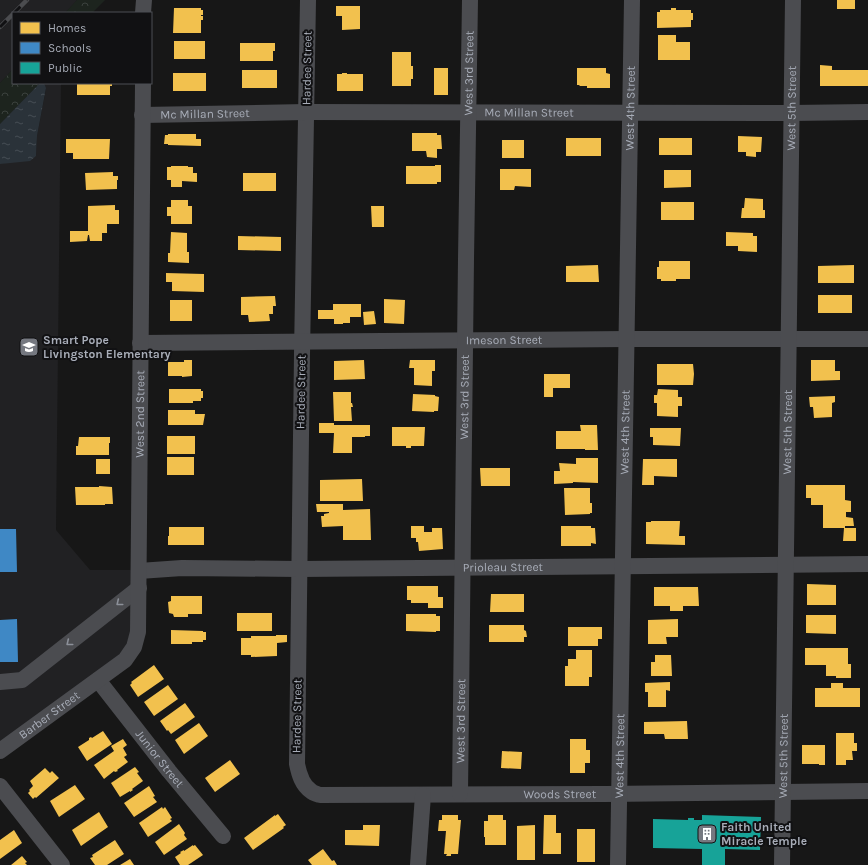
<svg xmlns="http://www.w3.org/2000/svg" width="868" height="865" viewBox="0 0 868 865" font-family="Karla,sans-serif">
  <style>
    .built { fill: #212123 }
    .forest { fill: url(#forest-crowns) }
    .water { fill: url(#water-ripples) }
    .homes { fill: #f2c14e }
    .schools { fill: #3f88c5 }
    .public { fill: #17a398 }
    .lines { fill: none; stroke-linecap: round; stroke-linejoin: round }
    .minor { stroke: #4b4c50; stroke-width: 16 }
    .rail-casing { stroke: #4b4c4f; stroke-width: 4.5 }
    .rail { stroke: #111113; stroke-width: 3; stroke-dasharray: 9; stroke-linecap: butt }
    .oneway { stroke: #8c9099 }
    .labels { text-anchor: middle; stroke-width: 4; stroke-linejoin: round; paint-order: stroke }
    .street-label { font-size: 12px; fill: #a8adb8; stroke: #111113 }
    .poi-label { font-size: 12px; font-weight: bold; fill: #a8adb8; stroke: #111113; text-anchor: start }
  </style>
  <defs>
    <pattern id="forest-crowns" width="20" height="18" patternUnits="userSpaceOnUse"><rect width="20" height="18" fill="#1d241e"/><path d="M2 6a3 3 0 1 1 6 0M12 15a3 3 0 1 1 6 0" fill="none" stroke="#3b413d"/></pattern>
    <pattern id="water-ripples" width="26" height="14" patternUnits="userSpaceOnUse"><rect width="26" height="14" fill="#2a3239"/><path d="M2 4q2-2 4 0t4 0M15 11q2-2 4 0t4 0" fill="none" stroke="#464d54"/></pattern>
  </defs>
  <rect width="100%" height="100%" fill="#171717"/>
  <path class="built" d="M0,0H77L65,13H13V69L0,83Z
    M44,83H61L56,530L90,570H131L130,633L126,646L117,657L0,742V164L36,156L37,136L46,89Z"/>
  <path class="forest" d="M77,0H105L92,13H65Z
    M13,69V83H40L0,124V83Z"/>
  <path class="water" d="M40,83H44L46,88L37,136L36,156L30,161L0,164V124Z"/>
  <path class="homes" d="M837,0H855V9H837Z
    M336,6H360V29L342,30V16H336Z
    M174,8H201V10H203V15H201V16H203V20H201V33H173Z
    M671,8H676V10H691V13H693V20H691V27L657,28V12H660V10H671Z
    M658,35H676V42H690V60H658Z
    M174,41H205V59H174Z
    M240,43H275V51H273V61H240Z
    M392,52H411V66H413V79H411V86H392Z
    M820,65L832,66V70H868V86H820Z
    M434,68H448V95H434Z
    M577,68H606V73L610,74V88H587V86H580L579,85H577Z
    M242,70H277V88H242Z
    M173,73H206V91H173Z
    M342,73H347V74H363V91H337V74H342Z
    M77,83H112V86H110V95H77Z
    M412,133H437V135H441L442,149H437V158L427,157L426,151H412Z
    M168,134H196V139H201V146L168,145V144H164L165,135H168Z
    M738,136L762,137L761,152H756V157L746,156V152H738Z
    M566,138H601V156H566Z
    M659,138H692V155H659Z
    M66,139H110L109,159H73V153H66Z
    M502,140H524V158H502Z
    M435,165H441V182H437V184H406V166H435Z
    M171,166H188V167H193V173H197V182L182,181V187H171V180H167V167H171Z
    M500,169H531V187L515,186L514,190H500Z
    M664,170H691V187L664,188Z
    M113,172V176H118V180H117V189L86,190L85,173Z
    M243,173H276V191H243Z
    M745,198L763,199V210H765V218H741L742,208H744Z
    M171,200H188V206H192V224H171V216H167V207H171Z
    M661,202H694V220H661Z
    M115,205V210H119V224H107V233H102V241H90L89,235H88L87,241L70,242V231H88V206Z
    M371,206H384V227H372Z
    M171,232L187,233V252H189V263L168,262V253H170Z
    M726,232L753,233V236H757V252L738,251V246H726Z
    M238,236L281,237V251L238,250Z
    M659,261H690V279H676V281H661V279H657V267H659Z
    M598,265L599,282H566V266Z
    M854,265V283H818V266Z
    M166,273L204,274V292L172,291V282H166Z
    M818,295H852V313H818Z
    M275,296L276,306H273V314H269L270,321L249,322L248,315H241V297Z
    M384,299L405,300L404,324L384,323Z
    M170,300H192V321H170Z
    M333,304H361V317H350V323H343V324H334V319H318V310H333Z
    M374,311L376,324L364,325L363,312Z
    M184,360H192V376L182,377V376H168V362H184Z
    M364,360L365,379L334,380V361Z
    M410,360H435V371H432V386L414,385V368H409Z
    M811,360H835V371H840V380L811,381Z
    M657,364H693L694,374L693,385H657Z
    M544,374H570V388H553V397H544Z
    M169,389H201V391H203V398H201V401H193V403H169Z
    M658,389L678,390V397H682V406H678V417L657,416V403H654V395H657Z
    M333,392H351V403H352L353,407H351L352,421H334Z
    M413,394L435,395V396L439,397L438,411H434V412L412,411Z
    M835,396V402L832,403V417L814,418L813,407H810L809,397Z
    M168,410H195V414H205L203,425H168Z
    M319,423H334V425H370V436H365V437H352V453H333L334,433H319Z
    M580,425H597L598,450H585V449H556V431H581Z
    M392,427H425L424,446H411V448H406V446H392Z
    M650,428H681L680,446L653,445V437H650Z
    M167,436H195V454H167Z
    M79,437H110V443H109V455H76V446H78Z
    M167,457H194V475H167Z
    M576,458H598V483L573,482V483L554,484V471H560L559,463L576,464Z
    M96,459H110V474H96Z
    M643,459H677V477L654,476V485H642Z
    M480,468H510V486H481Z
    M362,479L363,501H320V480Z
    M806,485H845V500L851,501V512H846V517L853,518L854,526H845V528H856V541H843L844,528H823V505H811V498H806Z
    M99,486L112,487L113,504H105V505H76L75,487H99Z
    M564,488H590V503H592V513H590V514L565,515Z
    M316,504H343V510L370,509L371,540H343V526L322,527L321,516H324V514L329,513V512H317Z
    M651,521H680L679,536H685V545L646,544V522H651Z
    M411,526H424V532H432V528H442L443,549L419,551L418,542H416V538H411Z
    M561,526H591V528H595L596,544L591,543V546H561Z
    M169,527H204V545H168V536H169Z
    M807,584L836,585V605H807Z
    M407,586H438V597H443V608H428V603H411V600H407Z
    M654,587H698L699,606H683V611H670V606H654Z
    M491,594H524V612H490Z
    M171,596H202V614H188V617H174L173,614L169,613L168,602L171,601Z
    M237,613H272V631H237Z
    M406,614H436V616H440V631H436V632L406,631Z
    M806,615H836V634L806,633Z
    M678,619V637H666L667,644H648V620Z
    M489,625H524V630L526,631L527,637H524V642H489Z
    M568,627H602V639H598V646H568Z
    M171,630L203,631V632H206V640H203V642H192V644H171Z
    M276,635H287V642L277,643V656L251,657V655H241V638H251V636H276Z
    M805,648H848V664H851V678H836V676H826V665H805Z
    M576,650H592V677H589V686H565V666H568V659H576Z
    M655,655H671L672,676H651V662H655Z
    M154,665L164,679L138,697L130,685L132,683L131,682Z
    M670,682V691L666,690V707H648V692H645V683Z
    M831,683H843V688H860V707H815V688H831Z
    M168,685L178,699L154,716L144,702Z
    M185,703L195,717L171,734L168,730L167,731L160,721Z
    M687,721L688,739H665L664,734H644V722Z
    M199,723L208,736L184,754L175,740Z
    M103,731L112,744L87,761L78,747L89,740V738L91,737L92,738Z
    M836,733H854V743H857V751H852L853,760H846V765H836Z
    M123,739L127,745L123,748L127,755L124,757L128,762L117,770L118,771L115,772L114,771L104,779L94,765L114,751L111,746Z
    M570,739H586V750H590V763H585V773H570Z
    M802,745H825V765H819V764H802Z
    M502,751L522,752L521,769L501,768Z
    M230,760L240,774L215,792L205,778Z
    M135,767L139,772L137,773L143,781L132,789L133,790L130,792V791L120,797L111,783Z
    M45,768L50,773L52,771L59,778L36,798L35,797L33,799L28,793L30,791L29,790L33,786L30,781Z
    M75,785L85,799L59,817L50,801Z
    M149,786L155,796L153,797L157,802L134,817L124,803Z
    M162,807L163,809L165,807L172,818L170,819L172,821L148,837L139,823Z
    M99,812L108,827L81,846L72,830Z
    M278,814L286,825L283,827L284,828L253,850L244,838L275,815V816Z
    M442,815H458V820H461L458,854H451V856H446L447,854H444L446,831H438L439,820H442Z
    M488,815H503V820H506V845H485V837H484V821H488Z
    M544,815H556V833H561V854H543Z
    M179,824L185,833L184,835L187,839L164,855L155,842Z
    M363,825H380L379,846L345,845V830H363Z
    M535,825V860H517V826Z
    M577,829H595V862H577Z
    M14,830L22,843L0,859V840Z
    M115,840L124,854L107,865H95L90,858L93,857L92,855Z
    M193,845V846L195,845L203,855L188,865H180L175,857L181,853L180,852L184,850V851Z
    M323,849L332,861L334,860L337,865H312L308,860Z
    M22,856L27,862L25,863L27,865H11Z
    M130,859L134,865H120Z"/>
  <path class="schools" d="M0,529H16L17,572H0Z
    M17,619L18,662H0V620Z"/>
  <path class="public" d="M702,815L761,817L760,850L725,849V865H702V849L653,848V819L688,820V818H694V820H702Z"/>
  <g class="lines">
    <g class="minor">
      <path id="s1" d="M308,0L302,354L297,764C299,774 302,785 311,791C313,793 317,794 320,795L606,794L868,791"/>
      <path d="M143,13L144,0"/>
      <path id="s2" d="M142,115L306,112L791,113L868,112"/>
      <path id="s3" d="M140,343L627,339H868"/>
      <path id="s4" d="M139,571L182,568L299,569L868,564"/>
      <path id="s5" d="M98,680L169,771L223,836"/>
      <path d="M0,682L22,680L139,588"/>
      <path id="s6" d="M0,751L125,660L134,647L138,632L143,83"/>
      <path d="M0,786L62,865"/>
      <path id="s7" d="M460,794L466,259L470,0"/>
      <path d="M418,865L423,795"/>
      <path id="s8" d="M618,865L632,0"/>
      <path id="s9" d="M782,865L793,0"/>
    </g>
    <g class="rail-casing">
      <path id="rail" d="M14,13L27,0
        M0,27L13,14"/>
    </g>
    <use href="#rail" class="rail"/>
  </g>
  <defs><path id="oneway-chevron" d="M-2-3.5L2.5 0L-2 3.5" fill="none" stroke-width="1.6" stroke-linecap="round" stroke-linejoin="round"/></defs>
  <g class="oneway">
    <use href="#oneway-chevron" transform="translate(119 603) rotate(141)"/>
    <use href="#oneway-chevron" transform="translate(69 643) rotate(141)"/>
  </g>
  <defs>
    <g id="school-square" transform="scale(1)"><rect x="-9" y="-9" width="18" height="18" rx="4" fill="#757880" stroke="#111113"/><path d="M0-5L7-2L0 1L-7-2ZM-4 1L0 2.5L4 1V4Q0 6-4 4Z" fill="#fff"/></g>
    <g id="building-square" transform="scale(1)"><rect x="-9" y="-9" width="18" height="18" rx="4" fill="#757880" stroke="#111113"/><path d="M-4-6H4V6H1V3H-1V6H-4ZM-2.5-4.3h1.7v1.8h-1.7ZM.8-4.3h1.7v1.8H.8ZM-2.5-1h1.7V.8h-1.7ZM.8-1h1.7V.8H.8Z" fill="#fff"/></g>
  </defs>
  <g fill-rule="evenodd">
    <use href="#school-square" x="29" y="347"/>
    <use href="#building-square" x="707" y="834"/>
  </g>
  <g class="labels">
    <g class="street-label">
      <text transform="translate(307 68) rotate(-89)" y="4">Hardee Street</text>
      <text dy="4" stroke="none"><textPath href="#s7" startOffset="721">West 3rd Street</textPath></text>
      <text dy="4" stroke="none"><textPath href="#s8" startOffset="757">West 4th Street</textPath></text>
      <text dy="4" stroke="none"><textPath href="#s9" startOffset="757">West 5th Street</textPath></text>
      <text dy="4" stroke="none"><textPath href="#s2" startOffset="387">Mc Millan Street</textPath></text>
      <text dy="4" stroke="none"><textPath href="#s2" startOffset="63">Mc Millan Street</textPath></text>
      <text dy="4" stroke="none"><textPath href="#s3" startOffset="364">Imeson Street</textPath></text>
      <text transform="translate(301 392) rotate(-89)" y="4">Hardee Street</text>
      <text dy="4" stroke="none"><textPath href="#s7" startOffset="397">West 3rd Street</textPath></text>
      <text dy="4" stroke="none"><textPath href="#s6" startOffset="404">West 2nd Street</textPath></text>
      <text dy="4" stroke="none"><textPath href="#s9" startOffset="433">West 5th Street</textPath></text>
      <text dy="4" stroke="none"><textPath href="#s8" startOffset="433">West 4th Street</textPath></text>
      <text dy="4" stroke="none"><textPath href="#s4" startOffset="364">Prioleau Street</textPath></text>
      <text dy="4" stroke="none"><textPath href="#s6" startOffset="61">Barber Street</textPath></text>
      <text transform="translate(297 716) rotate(-89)" y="4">Hardee Street</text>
      <text dy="4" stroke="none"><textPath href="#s7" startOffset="73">West 3rd Street</textPath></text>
      <text dy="4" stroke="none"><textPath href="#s8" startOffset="109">West 4th Street</textPath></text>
      <text dy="4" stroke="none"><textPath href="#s9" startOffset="109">West 5th Street</textPath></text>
      <text dy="4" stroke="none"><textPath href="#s5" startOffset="100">Junior Street</textPath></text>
      <text dy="4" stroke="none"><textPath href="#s1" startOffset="1045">Woods Street</textPath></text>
    </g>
    <g class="poi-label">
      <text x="43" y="344">Smart Pope<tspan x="43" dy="14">Livingston Elementary</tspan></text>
      <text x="721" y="831">Faith United<tspan x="721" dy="14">Miracle Temple</tspan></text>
    </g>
  </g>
  <rect x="12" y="12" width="140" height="72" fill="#111113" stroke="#4d4f55"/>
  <rect x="20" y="22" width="20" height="12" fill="#f2c14e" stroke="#4d4f55"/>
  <text x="48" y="32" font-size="12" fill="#a8adb8">Homes</text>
  <rect x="20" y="42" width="20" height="12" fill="#3f88c5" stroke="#4d4f55"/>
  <text x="48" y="52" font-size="12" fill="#a8adb8">Schools</text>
  <rect x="20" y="62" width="20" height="12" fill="#17a398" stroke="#4d4f55"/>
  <text x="48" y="72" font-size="12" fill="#a8adb8">Public</text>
</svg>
